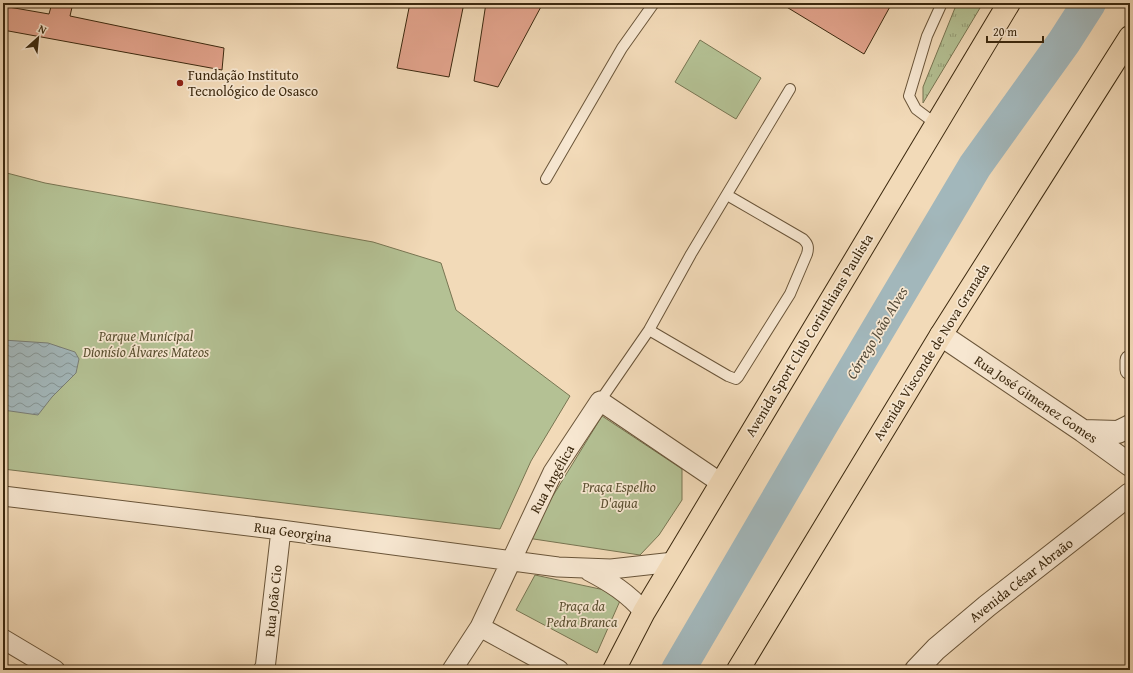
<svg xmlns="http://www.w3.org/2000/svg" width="1133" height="673" viewBox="0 0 1133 673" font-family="'Gentium Book Plus',serif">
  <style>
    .grass { fill: url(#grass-tufts); stroke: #787552 }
    .green { fill: #b4c194; stroke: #787552 }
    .water { fill: url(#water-waves); stroke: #797e76 }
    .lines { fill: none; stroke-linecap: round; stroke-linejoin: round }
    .river { stroke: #a2b7bb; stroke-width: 34 }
    .building { fill: #e2a38c; stroke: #3c290f }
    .service-casing { stroke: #6a5539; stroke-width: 12 }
    .minor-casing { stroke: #6a5539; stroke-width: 21 }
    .tertiary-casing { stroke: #6a5539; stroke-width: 24 }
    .primary-casing { stroke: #3c290f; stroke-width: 24 }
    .service { stroke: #f7e7d1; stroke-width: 10 }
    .minor { stroke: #f7e7d1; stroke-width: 19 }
    .tertiary { stroke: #f7e7d1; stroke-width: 22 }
    .primary { stroke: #f2dab8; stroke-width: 22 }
    .poi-dot { fill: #8f2418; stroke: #f7e7d1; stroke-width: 1.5 }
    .labels { text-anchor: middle; stroke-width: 3.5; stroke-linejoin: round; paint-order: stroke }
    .poi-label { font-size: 14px; fill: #3c290f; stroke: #f7e7d1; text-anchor: start }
    .street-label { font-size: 14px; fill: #3c290f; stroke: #f7e7d1 }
    .park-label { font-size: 14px; font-style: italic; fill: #5a4f30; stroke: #f7e7d1 }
    .water-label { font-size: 15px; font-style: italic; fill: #564c3a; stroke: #f7e7d1 }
  </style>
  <defs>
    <pattern id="grass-tufts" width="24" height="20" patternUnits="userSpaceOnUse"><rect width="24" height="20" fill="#b4c194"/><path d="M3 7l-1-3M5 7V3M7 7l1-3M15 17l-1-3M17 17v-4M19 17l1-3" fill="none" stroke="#949d77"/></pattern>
    <pattern id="water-waves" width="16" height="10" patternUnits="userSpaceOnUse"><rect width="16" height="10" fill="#a2b7bb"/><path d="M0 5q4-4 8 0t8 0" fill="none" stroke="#859596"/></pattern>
  </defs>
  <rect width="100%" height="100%" fill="#f2dab8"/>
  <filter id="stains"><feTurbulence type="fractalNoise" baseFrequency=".005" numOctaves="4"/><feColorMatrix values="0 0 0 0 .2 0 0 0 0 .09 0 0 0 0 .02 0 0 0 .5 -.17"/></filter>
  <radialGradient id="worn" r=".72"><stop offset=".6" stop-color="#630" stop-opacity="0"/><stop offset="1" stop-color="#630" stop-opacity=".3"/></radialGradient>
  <path class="grass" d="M957,3H983L923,103V87Z"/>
  <path class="green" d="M700,40L761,78L736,119L675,82Z
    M3,172L45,183L373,242L441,263L456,310L570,396L531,461L500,529L3,469Z
    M602,416L682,469V500L659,535L640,555L527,538Z
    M535,575L623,594L597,653L516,610Z"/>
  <path class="water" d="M3,340L48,343L75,352L79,359L76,373L52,397L38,415L3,410Z"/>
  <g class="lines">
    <path class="river" d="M678,670L820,427L975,166L1064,42L1089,3"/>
  </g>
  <path class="building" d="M52,3H73L70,16L224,48L222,70L3,30V6L49,14Z
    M410,3H464L449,77L397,68Z
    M486,3H543L498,87L474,81Z
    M780,3H892L864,54Z"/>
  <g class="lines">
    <g class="service-casing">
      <path id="service" d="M936,124L916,109L909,96L927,36L942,3
        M546,179L622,48L654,3
        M649,330L728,376L736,379L738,377L790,294L807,254C809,247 808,244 803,239L727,195
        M600,401L649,330L691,254L790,89"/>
    </g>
    <g class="minor-casing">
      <path id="minor" d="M1130,360V370
        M3,496L281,530L558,567L611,569L674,562
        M589,571C610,582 628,593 644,612
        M480,627L559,670
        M3,639L55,670
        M263,670L265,669L281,530
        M452,670L480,627L553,472L600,401L721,483"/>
    </g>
    <g class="tertiary-casing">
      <path id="tertiary" d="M941,335L1083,431L1130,465
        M1083,431L1118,432L1130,426
        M916,670L936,649L987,606L1130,494"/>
    </g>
    <g class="primary-casing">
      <path id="primary" d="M614,670L644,612L1009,3
        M738,670L941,335L1130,37"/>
    </g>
    <use href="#service" class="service"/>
    <use href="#minor" class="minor"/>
    <use href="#tertiary" class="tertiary"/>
    <use href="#primary" class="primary"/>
  </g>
  <circle class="poi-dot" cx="180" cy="83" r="4"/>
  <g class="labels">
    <g class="poi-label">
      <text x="188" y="80">Fundação Instituto<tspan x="188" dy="16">Tecnológico de Osasco</tspan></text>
    </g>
    <g class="street-label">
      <text transform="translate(809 335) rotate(-59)" y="5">Avenida Sport Club Corinthians Paulista</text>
      <text transform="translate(931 352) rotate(-58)" y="5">Avenida Visconde de Nova Granada</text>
      <text transform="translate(1036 399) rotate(34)" y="5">Rua José Gimenez Gomes</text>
      <text transform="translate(552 479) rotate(-61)" y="5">Rua Angélica</text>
      <text transform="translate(293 532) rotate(8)" y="5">Rua Georgina</text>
      <text transform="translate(1021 580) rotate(-38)" y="5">Avenida César Abraão</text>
      <text transform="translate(273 601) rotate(-84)" y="5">Rua João Cio</text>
    </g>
    <g class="park-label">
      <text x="146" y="341">Parque Municipal<tspan x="146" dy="16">Dionísio Álvares Mateos</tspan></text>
      <text x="619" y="492">Praça Espelho<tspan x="619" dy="16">D'agua</tspan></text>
      <text x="582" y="611">Praça da<tspan x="582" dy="16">Pedra Branca</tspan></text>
    </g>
    <g class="water-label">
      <text transform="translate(877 333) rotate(-59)" y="5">Córrego João Alves</text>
    </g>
  </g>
  <rect width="1133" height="673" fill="none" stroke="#f2dab8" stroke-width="16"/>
  <rect x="4" y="4" width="1125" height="665" fill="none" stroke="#3c290f" stroke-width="2"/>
  <rect x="8" y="8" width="1117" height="657" fill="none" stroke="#3c290f"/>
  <g transform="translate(38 38) rotate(27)" stroke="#f7e7d1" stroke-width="3" paint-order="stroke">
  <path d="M0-3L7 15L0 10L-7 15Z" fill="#3c290f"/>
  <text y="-6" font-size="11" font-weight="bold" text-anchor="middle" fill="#3c290f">N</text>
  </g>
  <path d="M987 36v6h56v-6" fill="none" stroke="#3c290f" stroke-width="2"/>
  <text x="993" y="36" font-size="12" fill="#3c290f" stroke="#f7e7d1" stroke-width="3" paint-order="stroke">20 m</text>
  <rect width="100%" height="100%" filter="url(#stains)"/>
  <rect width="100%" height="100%" fill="url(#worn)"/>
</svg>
